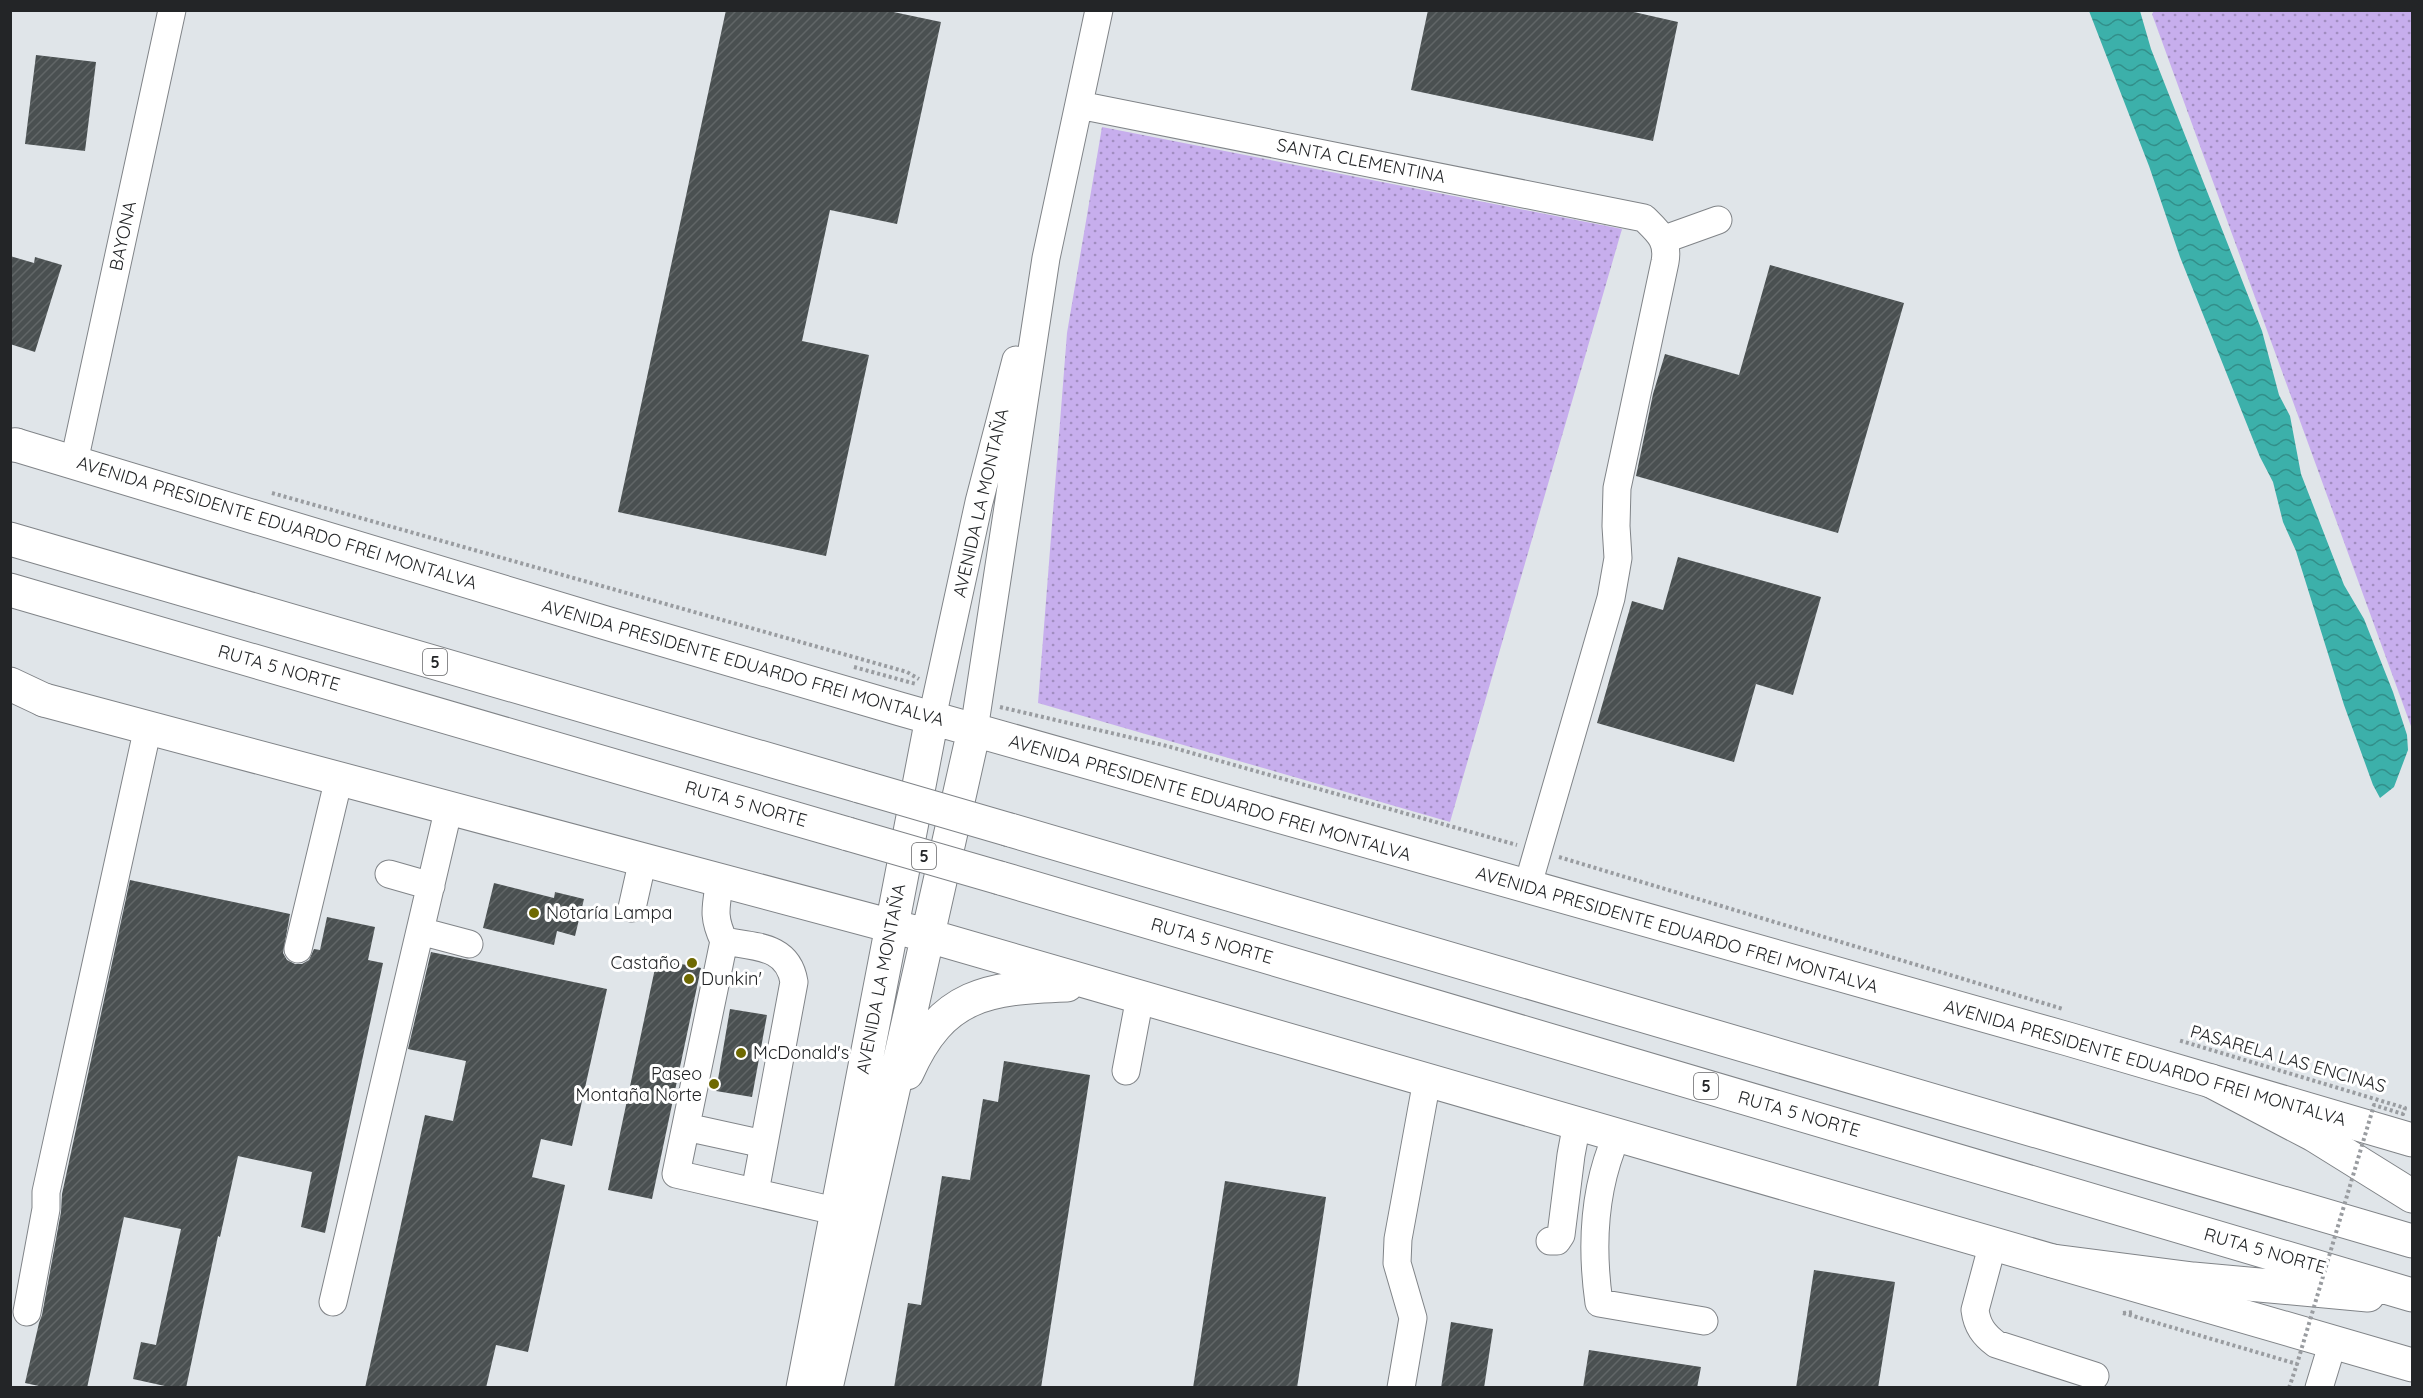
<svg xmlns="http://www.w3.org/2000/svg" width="2423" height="1398" viewBox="0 0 2423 1398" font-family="Quicksand,sans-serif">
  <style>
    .grass { fill: url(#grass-dots) }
    .water { fill: url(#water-waves) }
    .building { fill: url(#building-hatch) }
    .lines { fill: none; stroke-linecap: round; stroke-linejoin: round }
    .minor-casing { stroke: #808488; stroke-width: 29 }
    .major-casing { stroke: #808488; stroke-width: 35 }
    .highway-casing { stroke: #808488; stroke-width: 35 }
    .path { stroke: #999ca0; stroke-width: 4; stroke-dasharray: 3 3; stroke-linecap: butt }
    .minor { stroke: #fff; stroke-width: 27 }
    .major { stroke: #fff; stroke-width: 33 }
    .highway { stroke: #fff; stroke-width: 33 }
    .highway-bridge-casing { stroke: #808488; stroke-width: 35; stroke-linecap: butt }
    .path-bridge { stroke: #999ca0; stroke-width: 4; stroke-dasharray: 3 3; stroke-linecap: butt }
    .highway-bridge { stroke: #fff; stroke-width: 33 }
    .poi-dot { fill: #6e6902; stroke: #fff; stroke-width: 2 }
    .labels { text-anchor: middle; stroke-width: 6; stroke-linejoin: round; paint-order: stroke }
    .shield { fill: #fff; stroke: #656668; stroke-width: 1.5 }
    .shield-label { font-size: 16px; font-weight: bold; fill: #232527 }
    .street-label { font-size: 18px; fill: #232527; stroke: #fff }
    .poi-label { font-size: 18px; fill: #232527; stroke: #fff; text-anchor: start }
  </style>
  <defs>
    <pattern id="grass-dots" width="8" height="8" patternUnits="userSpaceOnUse" patternTransform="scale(1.5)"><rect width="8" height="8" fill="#c7aeed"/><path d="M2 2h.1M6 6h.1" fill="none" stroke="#a18dc0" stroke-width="1.8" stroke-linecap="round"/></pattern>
    <pattern id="water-waves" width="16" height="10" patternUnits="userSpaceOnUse" patternTransform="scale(1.5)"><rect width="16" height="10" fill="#3cb0aa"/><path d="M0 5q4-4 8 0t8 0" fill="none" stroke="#328f8a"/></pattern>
    <pattern id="building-hatch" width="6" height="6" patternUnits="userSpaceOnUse" patternTransform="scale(1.5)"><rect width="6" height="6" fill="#4a5051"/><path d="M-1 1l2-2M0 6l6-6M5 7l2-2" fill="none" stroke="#616667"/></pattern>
  </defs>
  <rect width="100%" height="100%" fill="#e0e5e9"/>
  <path class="grass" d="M2154,11H2412V729L2152,14Z
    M1102,127L1622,229L1450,822L1038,703L1067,333Z"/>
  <path class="water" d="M2089,11H2140L2151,49L2262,331L2279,395L2290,416L2301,474L2344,585L2364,619L2393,692L2407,735L2408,750L2394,787L2380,798L2373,785L2344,705L2296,551L2283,522L2273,482L2260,457L2180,257L2149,166Z"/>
  <path class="building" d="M726,10H884L941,22L897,224L830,210L802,341L869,355L826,556L618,512Z
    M1428,10H1625L1678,22L1653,141L1411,90Z
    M36,55L96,62L85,151L25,144Z
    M10,256L34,263L35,257L62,265L35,352L10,344Z
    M1770,265L1904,303L1838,533L1636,476L1653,394L1665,354L1739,375Z
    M1678,557L1821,597L1793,695L1756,684L1734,762L1597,723L1632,601L1663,610Z
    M130,880L290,914L283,953L287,960L295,964H302L309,960L314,949L320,950L327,917L375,927L368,960L383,963L325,1233L301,1227L312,1172L238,1156L220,1237L218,1236L186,1388H174L133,1379L141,1342L156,1345L181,1229L124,1217L87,1388H48L25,1383L39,1323L42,1315L61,1212L62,1194Z
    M494,883L554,898L555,892L584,899L575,936L557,931L554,945L483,928Z
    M431,952L607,989L572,1146L541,1139L532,1177L565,1185L528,1352L496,1345L486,1388H365L425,1115L453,1121L466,1061L408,1049Z
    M657,959L701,968L652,1199L608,1190Z
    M730,1009L767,1015L752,1097L716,1091Z
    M1004,1061L1090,1075L1041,1388H894L908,1303L921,1305L942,1176L970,1180L983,1099L998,1102Z
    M1225,1181L1326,1197L1297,1388H1193Z
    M1814,1270L1895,1282L1878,1388H1796Z
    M1451,1322L1493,1329L1484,1388H1441Z
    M1589,1350L1701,1367L1697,1388H1583Z"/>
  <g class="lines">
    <g class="minor-casing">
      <path id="minor" d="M1079,105L1644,218C1658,232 1669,240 1665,262L1617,488L1616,526L1618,558L1611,598L1527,888
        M1665,239L1718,220
        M74,462L172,10
        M932,718L979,502L1016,360
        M974,730L1046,258L1099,10
        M389,874L431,886
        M720,880C716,907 712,916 724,941L676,1174L835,1211
        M632,908L643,859
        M420,931L469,944
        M724,941C755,947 788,945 794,982L755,1192
        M298,949L339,778
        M1126,1071L1140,997
        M686,1127L764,1144
        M1617,1135C1594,1187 1591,1247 1599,1303L1704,1321
        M1550,1241H1557L1561,1235L1571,1155L1577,1123
        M1993,1243L1975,1310C1977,1326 1984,1335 1996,1344L2095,1376
        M333,1302L449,807
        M27,1312L46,1209V1192L148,727
        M1401,1388L1413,1318L1397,1263L1398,1239L1427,1080
        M2319,1388L2333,1342"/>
    </g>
    <g class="major-casing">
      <path id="major" d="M16,445L606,623L900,709L2068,1039L2412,1140
        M44,700L929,936L2412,1365
        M907,1073C942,993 988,988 1067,985
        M803,1388L932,718
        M826,1388L974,730"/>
    </g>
    <g class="highway-casing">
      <path id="highway" d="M10,445H16
        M10,539L859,786
        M10,590L848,834
        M10,684L44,700
        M1010,830L2412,1241
        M1000,878L2412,1295
        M2211,1081L2314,1135L2412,1196
        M2053,1261L2193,1279L2368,1295"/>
    </g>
    <path class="path" d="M272,493L907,672L919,679
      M854,667L916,684
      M1000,707L1167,746L1517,845
      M1559,857L2063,1009
      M2123,1313L2134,1312
      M2289,1388L2297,1364"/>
    <use href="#minor" class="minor"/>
    <use href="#major" class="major"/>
    <use href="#highway" class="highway"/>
    <g class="highway-bridge-casing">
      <path id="highway-bridge" d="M859,786L1010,830
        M848,834L1000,878"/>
    </g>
    <path class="path-bridge" d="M2123,1313L2297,1364L2374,1105L2403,1114L2405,1108L2178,1040"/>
    <use href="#highway-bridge" class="highway-bridge"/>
  </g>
  <g class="poi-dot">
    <circle cx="534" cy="913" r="6"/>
    <circle cx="692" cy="963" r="6"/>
    <circle cx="689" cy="979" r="6"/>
    <circle cx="741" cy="1053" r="6"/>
    <circle cx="714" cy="1084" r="6"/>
  </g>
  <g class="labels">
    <g class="shield">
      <rect x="423" y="649" width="24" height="26" rx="4.5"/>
      <rect x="912" y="843" width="24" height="26" rx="4.5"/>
      <rect x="1694" y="1073" width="24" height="26" rx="4.5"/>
    </g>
    <g class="shield-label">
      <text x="435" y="668">5</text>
      <text x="924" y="862">5</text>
      <text x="1706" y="1092">5</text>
    </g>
    <g class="street-label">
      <text transform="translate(1361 161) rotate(11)" y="6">SANTA CLEMENTINA</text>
      <text transform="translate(123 236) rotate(-78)" y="6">BAYONA</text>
      <text transform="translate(981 503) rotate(-77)" y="6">AVENIDA LA MONTAÑA</text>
      <text transform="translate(277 523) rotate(17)" y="6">AVENIDA PRESIDENTE EDUARDO FREI MONTALVA</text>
      <text transform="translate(743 663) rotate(16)" y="6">AVENIDA PRESIDENTE EDUARDO FREI MONTALVA</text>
      <text transform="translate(279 668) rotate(16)" y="6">RUTA 5 NORTE</text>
      <text transform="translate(1210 798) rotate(16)" y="6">AVENIDA PRESIDENTE EDUARDO FREI MONTALVA</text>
      <text transform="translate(746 804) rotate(16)" y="6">RUTA 5 NORTE</text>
      <text transform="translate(1677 930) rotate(16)" y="6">AVENIDA PRESIDENTE EDUARDO FREI MONTALVA</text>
      <text transform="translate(1212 941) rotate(16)" y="6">RUTA 5 NORTE</text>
      <text transform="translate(881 979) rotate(-79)" y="6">AVENIDA LA MONTAÑA</text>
      <text transform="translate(2288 1059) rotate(16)" y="6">PASARELA LAS ENCINAS</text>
      <text transform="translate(2145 1063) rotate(16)" y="6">AVENIDA PRESIDENTE EDUARDO FREI MONTALVA</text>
      <text transform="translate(1799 1114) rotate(16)" y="6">RUTA 5 NORTE</text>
      <text transform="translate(2265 1251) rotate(16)" y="6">RUTA 5 NORTE</text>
    </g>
    <g class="poi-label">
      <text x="546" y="919">Notaría Lampa</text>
      <text x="680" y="969" text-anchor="end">Castaño</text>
      <text x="701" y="985">Dunkin'</text>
      <text x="753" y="1059">McDonald's</text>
      <text x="702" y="1080" text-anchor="end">Paseo<tspan x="702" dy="21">Montaña Norte</tspan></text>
    </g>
  </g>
  <rect width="2423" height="1398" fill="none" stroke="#232527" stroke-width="24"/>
</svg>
